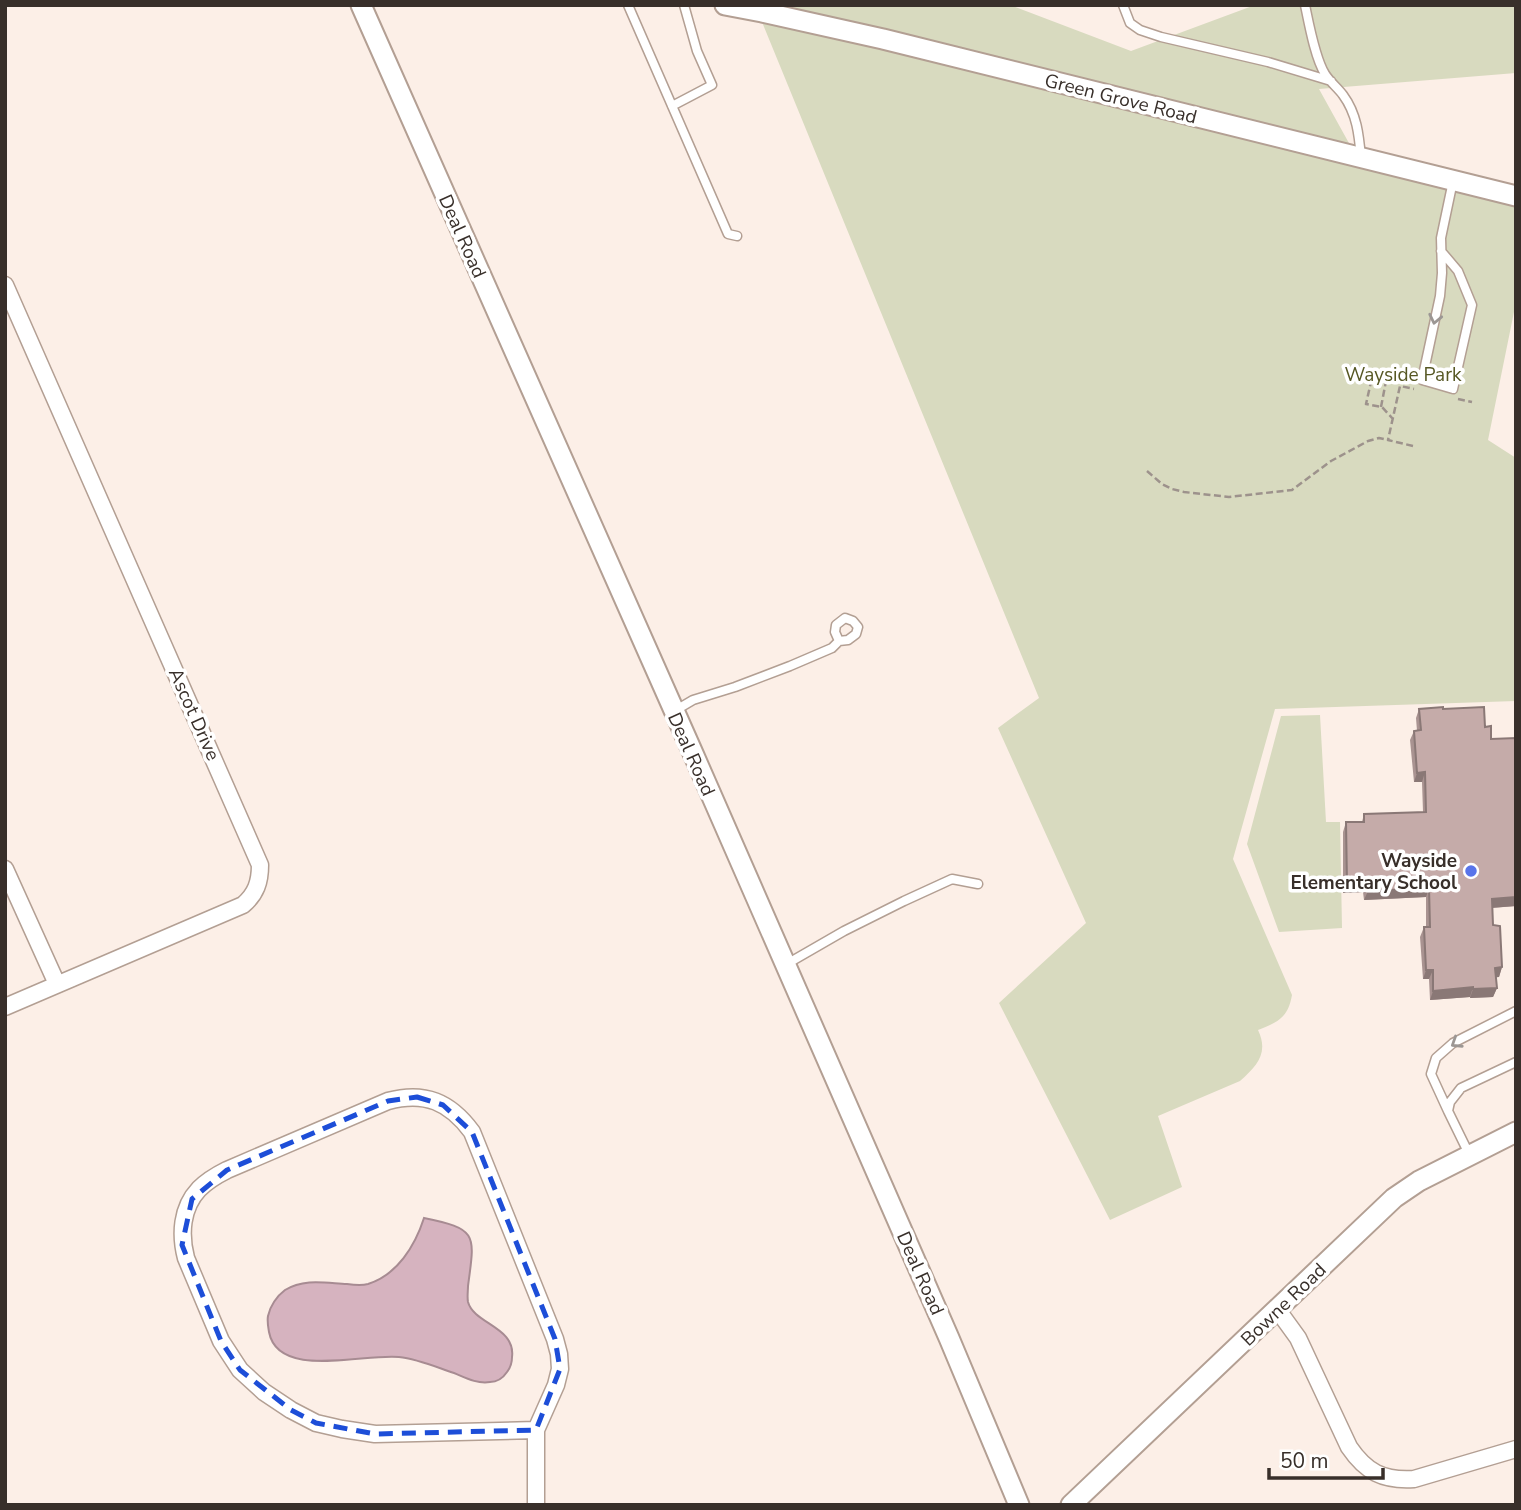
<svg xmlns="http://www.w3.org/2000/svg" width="1521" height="1510" viewBox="0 0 1521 1510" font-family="'Nunito Sans',sans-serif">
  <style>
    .green { fill: #d8dabf }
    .water { fill: #d6b3bf; stroke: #a78b92; stroke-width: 2 }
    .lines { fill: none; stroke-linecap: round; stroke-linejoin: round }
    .service-casing { stroke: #b39f93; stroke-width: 11 }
    .minor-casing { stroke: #b39f93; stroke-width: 19 }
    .tertiary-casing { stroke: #b39f93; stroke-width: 23 }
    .path { stroke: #9d928c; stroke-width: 2.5; stroke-dasharray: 7 3.5; stroke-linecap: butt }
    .service { stroke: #fff; stroke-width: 8 }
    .minor { stroke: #fff; stroke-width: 16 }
    .tertiary { stroke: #fff; stroke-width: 19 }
    .wall { fill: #a99391 }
    .shaded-wall { fill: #8a7876 }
    .building { fill: #c5aba9; stroke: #8a7876; stroke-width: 2 }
    .oneway { stroke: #9c9794 }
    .marked { fill: none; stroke: #1d4ed8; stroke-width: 5; stroke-dasharray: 14 9; stroke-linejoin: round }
    .poi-dot { fill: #5874ea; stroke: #fff; stroke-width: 2.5 }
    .labels { text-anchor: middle; stroke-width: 7; stroke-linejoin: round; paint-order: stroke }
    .street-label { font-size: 19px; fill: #382f2a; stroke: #fff }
    .park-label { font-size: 19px; fill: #565723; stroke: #fff }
    .poi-label { font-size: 19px; font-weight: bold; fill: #382f2a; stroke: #fff; text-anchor: end }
  </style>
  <rect width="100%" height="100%" fill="#fcefe7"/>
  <path class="green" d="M755,5H1010L1131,51L1255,5H1516V73L1319,89L1355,154L1400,177L1516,206V302L1488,440L1516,458V701L1275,709L1233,859L1292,995C1288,1018 1278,1022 1258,1030C1269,1053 1257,1066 1240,1081L1158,1116L1182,1187L1110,1220L999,1003L1086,923L998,728L1039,698Z
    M1320,715L1326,822H1340L1342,928L1279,932L1247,844L1281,716Z"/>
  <path class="water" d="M424,1218C478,1229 475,1234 468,1286C468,1291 467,1297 468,1302C474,1324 516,1327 512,1357C512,1363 511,1367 507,1372C503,1378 498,1382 490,1382C477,1384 466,1378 454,1373C436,1367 418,1359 399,1357C365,1353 278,1380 269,1332C268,1326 267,1321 268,1316C270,1306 277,1296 285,1290C304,1278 326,1283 347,1284C354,1285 361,1286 368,1284C397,1275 415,1246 424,1218Z"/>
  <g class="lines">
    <g class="service-casing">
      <path id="service" d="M628,5L728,234L737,236
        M1123,5L1130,23L1140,30L1161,37L1268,62L1331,81
        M1305,5C1309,24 1315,58 1325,74C1330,82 1338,88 1343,95C1357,114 1359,135 1361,158
        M672,106L712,85L697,51L684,5
        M1441,251L1458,271L1472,305L1453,389L1422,380L1440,296L1442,273L1441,238L1453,181
        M676,710L693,700L735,687L790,666L832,648L839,641L848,640L856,634L858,627L853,621L845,618L836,625L835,632L839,641
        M785,965L844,931L904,901L952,879L978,884
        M1448,1111L1431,1074L1436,1058L1453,1043L1516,1011
        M1470,1156L1448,1111L1450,1102L1461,1088L1516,1062"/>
    </g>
    <g class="minor-casing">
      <path id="minor" d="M5,285L260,865C260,882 256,894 243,905L5,1007
        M5,869L57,984
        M1277,1309L1298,1338L1349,1447C1366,1472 1383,1481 1414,1479L1516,1449
        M536,1505V1430L556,1385L560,1369L559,1354L555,1339L472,1132C450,1102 425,1091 388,1101L227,1170C217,1175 207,1181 199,1189C181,1208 180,1235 186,1258L221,1341L240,1370L264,1392L291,1410L316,1423L342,1429L375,1434L536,1430"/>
    </g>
    <g class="tertiary-casing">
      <path id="tertiary" d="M361,5L692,751L949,1338L1019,1505
        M725,5L762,12L883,39L1516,196
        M1071,1505L1394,1198L1419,1181L1516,1132"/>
    </g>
    <path class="path" d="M1387,376H1400L1412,379
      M1458,399L1472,402
      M1381,407L1387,376L1373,373L1366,404L1382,407L1393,419
      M1413,446L1388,440L1400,386L1414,389
      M1147,471L1162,484L1172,489L1184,492L1229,497L1292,490L1331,461L1368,441L1379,438L1388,440"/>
    <use href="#service" class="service"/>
    <use href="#minor" class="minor"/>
    <use href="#tertiary" class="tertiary"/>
  </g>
  <path class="wall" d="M1419,709H1443L1485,727L1491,739L1516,738V906L1492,908L1493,925L1502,967L1499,977H1496L1497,988L1493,997L1470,998V997L1430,1000L1429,979H1423L1420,937L1424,927H1426V897L1364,900L1363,892L1343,893V832L1346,822H1362L1364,814L1423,812L1422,782H1414L1410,740L1414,731H1417L1416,718Z"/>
  <path class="shaded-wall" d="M1425,772L1422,782H1414L1417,773Z
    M1367,882L1363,892L1343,893L1347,884Z
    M1429,888L1426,897L1364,900L1368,891Z
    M1516,897V906L1489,908L1492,899Z
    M1502,967L1499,977L1491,978L1495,968Z
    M1426,970H1433L1429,979H1423Z
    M1473,987L1470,997L1430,1000L1433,991Z
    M1497,988L1493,997L1470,998L1473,989Z"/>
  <path class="building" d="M1443,707V709L1484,707L1485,727L1491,726V739L1516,738V897L1492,899L1493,925L1500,926L1502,967L1495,968L1497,988L1473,989V987L1433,991V970H1426L1424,927H1430L1429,888L1368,891L1367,882L1347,884L1346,822H1364V814L1426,812L1425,772L1417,773L1414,731L1421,730L1419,709Z"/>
  <defs><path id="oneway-chevron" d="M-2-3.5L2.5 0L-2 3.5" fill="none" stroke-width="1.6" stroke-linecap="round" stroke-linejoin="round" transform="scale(1.75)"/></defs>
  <g class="oneway">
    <use href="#oneway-chevron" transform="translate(1435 319) rotate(102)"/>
    <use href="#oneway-chevron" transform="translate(1456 1043) rotate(147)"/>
  </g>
  <path class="marked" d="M417,1097L443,1105L472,1132L555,1339L560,1369L536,1430L375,1434L316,1423L291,1410L240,1370L221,1341L182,1245L192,1199L227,1170L388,1101Z"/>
  <circle class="poi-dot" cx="1471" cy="871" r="7"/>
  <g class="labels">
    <g class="street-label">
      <text transform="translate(1121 98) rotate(14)" y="7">Green Grove Road</text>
      <text transform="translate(463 236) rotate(66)" y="7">Deal Road</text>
      <text transform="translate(195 714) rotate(66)" y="7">Ascot Drive</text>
      <text transform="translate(692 754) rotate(66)" y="7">Deal Road</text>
      <text transform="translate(921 1273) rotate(66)" y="7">Deal Road</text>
      <text transform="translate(1283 1304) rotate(-44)" y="7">Bowne Road</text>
    </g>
    <g class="park-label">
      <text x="1403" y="381">Wayside Park</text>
    </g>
    <g class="poi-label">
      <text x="1457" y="867">Wayside<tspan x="1457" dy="22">Elementary School</tspan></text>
    </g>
  </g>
  <rect width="1521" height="1510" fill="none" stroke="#382f2a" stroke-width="14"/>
  <path d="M1269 1468v10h114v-10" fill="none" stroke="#382f2a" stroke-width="3.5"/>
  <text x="1280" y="1468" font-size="21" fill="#382f2a" stroke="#ffffff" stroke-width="5" paint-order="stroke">50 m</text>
</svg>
